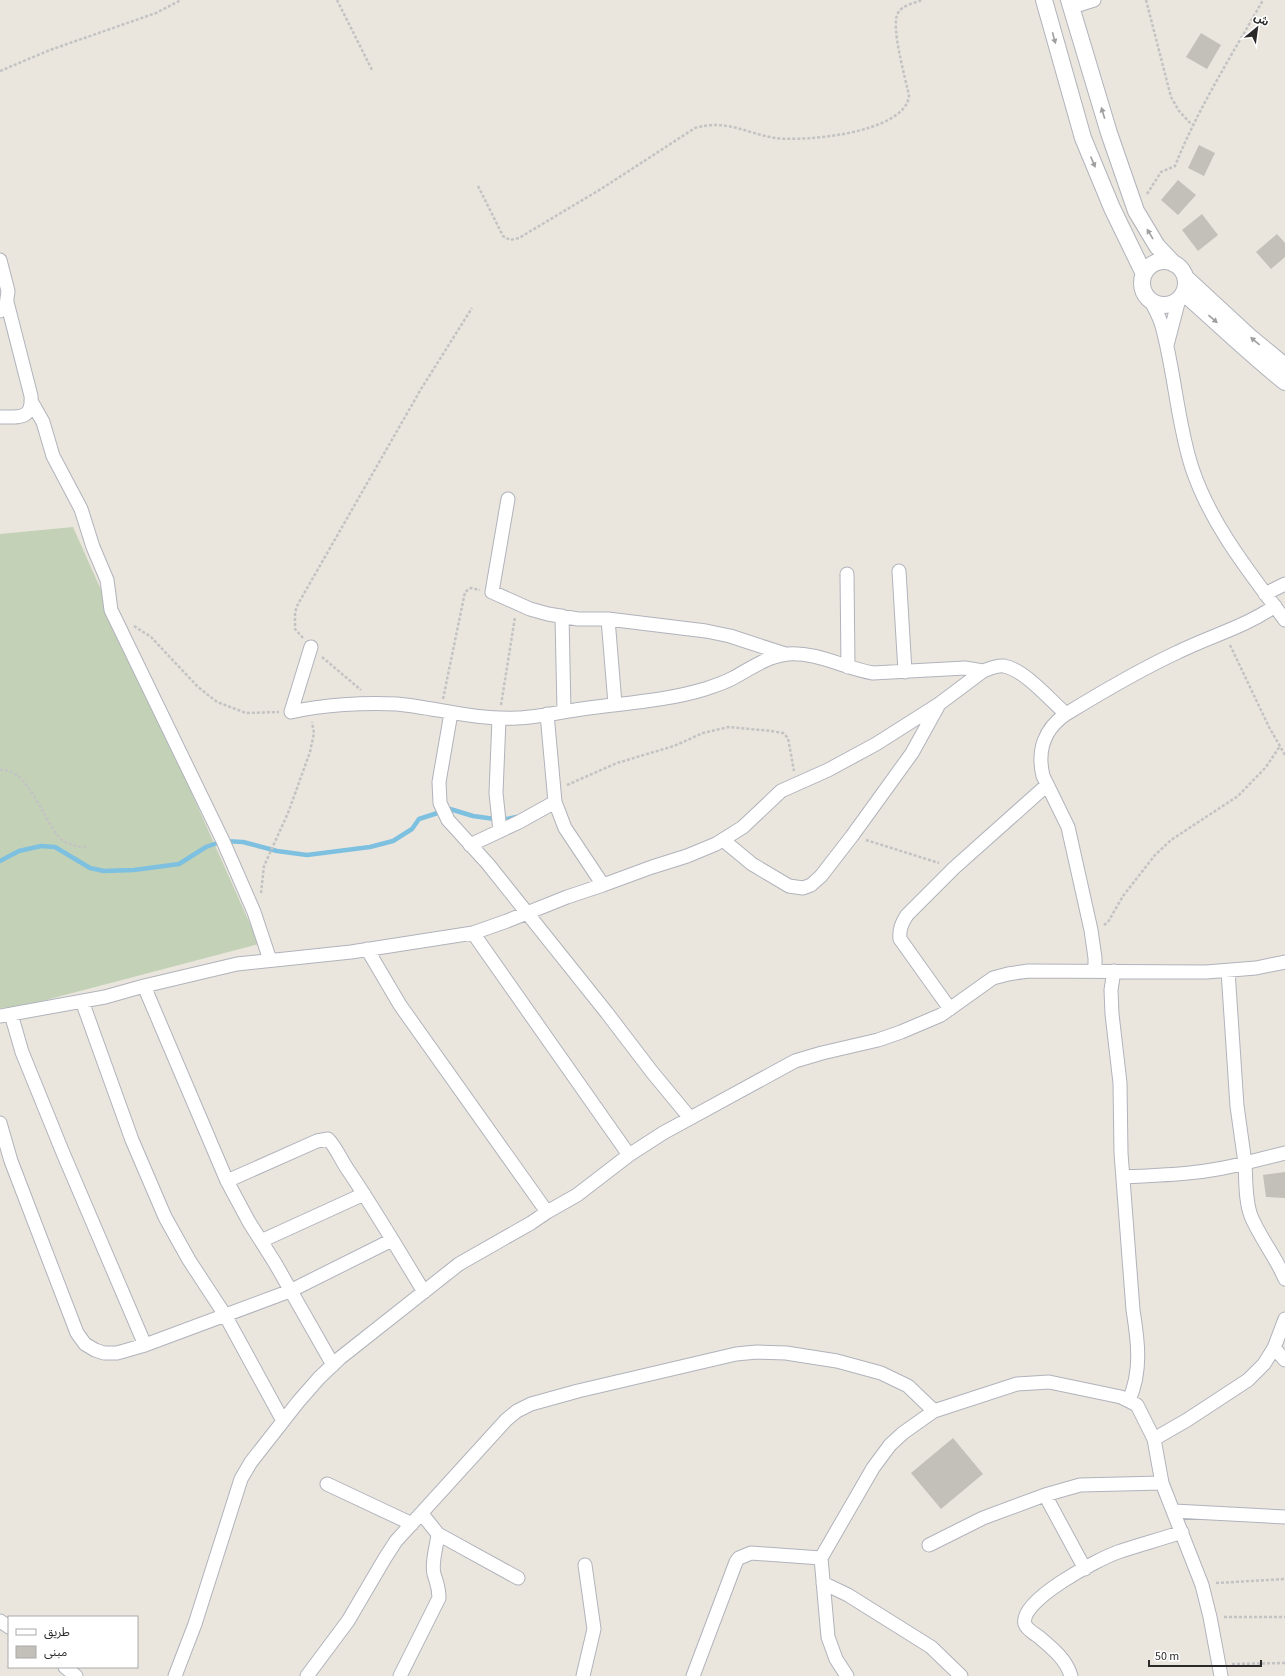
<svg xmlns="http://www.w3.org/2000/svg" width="1285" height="1676" viewBox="0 0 1285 1676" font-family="'Source Sans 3','Noto Sans Arabic',sans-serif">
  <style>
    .cemetery { fill: #c3d2b7 }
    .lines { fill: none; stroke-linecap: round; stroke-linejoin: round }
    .stream { stroke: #7dc0e0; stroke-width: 4.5 }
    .building { fill: #c3c0b9 }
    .minor-casing { stroke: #b1b3bc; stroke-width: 15 }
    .tertiary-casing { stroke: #b1b3bc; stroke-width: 18 }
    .path { stroke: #c3c3c3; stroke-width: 2.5; stroke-dasharray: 3 2; stroke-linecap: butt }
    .minor { stroke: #fff; stroke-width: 13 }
    .tertiary { stroke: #fff; stroke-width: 16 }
    .oneway { fill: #9f9f9f }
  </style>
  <rect width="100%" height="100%" fill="#eae6de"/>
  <path class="cemetery" d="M73,527L259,944L23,1006L0,1008V534Z"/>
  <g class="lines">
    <path class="stream" d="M0,861L19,851L41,846L55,847L90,868L104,871L134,870L179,864L206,847L223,841L243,842L277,851L307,855L370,847L393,841L412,829L419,819L450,809L473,816L502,820L516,817"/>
  </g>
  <path class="building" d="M1201,33L1221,45L1207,69L1186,57Z
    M1199,145L1215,153L1204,176L1188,168Z
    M1178,180L1196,195L1178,215L1161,200Z
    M1202,214L1218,235L1198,251L1182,230Z
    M1277,234L1285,243V257L1271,269L1256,252Z
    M1285,1172V1198L1266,1197L1263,1175Z
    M953,1438L983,1474L941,1509L911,1473Z"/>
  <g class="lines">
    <g class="minor-casing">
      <path id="minor" d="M1072,7L1094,0
        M0,260L8,291L6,306L0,311
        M1151,301C1155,309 1160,318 1162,326C1175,373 1177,422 1192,468C1211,525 1250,573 1285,620
        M1167,345L1179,299
        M31,401L43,422L53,456L81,509L93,547L107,580L111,610L223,841L254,912L270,960
        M0,417C18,417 33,420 31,396L7,302
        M508,499L492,592L530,609L548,614L578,619H608L706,631L730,636L785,654
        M899,571L905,672
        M847,574L848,667
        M1265,594L1285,584
        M562,616L564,711
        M608,619L615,704
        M311,647L291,712C323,705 364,702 397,704C437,708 475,720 517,718C539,717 560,712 582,709C623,703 666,701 705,689C714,686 724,683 733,678C750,669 767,656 788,654C818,652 844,668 873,673L965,668L983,671
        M451,713L439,782L440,803L448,820L488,864L607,1013L652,1072L690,1118
        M547,714L555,802L565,828L603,885
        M499,719L496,793L500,831
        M723,840L752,864L789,886L803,888L811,885L821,876L852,836L912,753L938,706
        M470,845L519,822L555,802
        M473,933L629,1155
        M367,949L400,1005L547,1212
        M1095,971V958L1091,930L1068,827L1043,776C1037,751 1044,729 1066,714C1102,692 1139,670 1178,652C1210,636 1245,627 1275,606
        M1114,971L1111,990L1112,1014L1120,1083L1121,1153L1133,1310C1138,1341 1142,1371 1129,1400
        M144,986L227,1181L249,1222L275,1263L333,1365
        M82,1001L132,1140L165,1217L189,1260L225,1315L283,1421
        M950,1009L900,939C899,929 902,923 907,915L954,868L1047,785
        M11,1014L22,1052L63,1153L145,1345
        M0,1016L105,997L144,986L237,964L351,952L473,933L507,921L567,897L603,885L652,867L687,856L716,844L743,827L781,791L828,770L876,744L939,704L983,671C989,669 997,665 1004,666C1025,670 1050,700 1066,714
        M0,1123L11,1161L77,1333L85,1344L95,1350L104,1353H117L145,1345L290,1291L392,1240
        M1285,1153L1245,1163C1246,1180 1245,1200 1251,1216C1260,1238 1276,1257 1285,1279
        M1123,1177C1165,1175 1205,1174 1245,1163L1237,1106L1228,971
        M227,1181L317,1141L328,1139C336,1147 341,1160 348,1170C375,1210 399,1251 424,1292
        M261,1241L364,1194
        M1274,1348L1285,1360
        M1154,1439L1187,1420L1248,1380L1264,1364L1274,1348L1285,1319
        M327,1484L412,1524
        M1045,1495L1085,1569
        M1174,1511L1285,1517
        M422,1514L438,1534L518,1578
        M929,1545L983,1518L1045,1495L1080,1485L1162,1483
        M821,1558L828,1637L836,1659L847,1676
        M823,1583L848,1595L931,1647L961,1676
        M0,1621L9,1627
        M65,1667L76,1676
        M175,1676L195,1624L241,1479L251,1462L298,1402L319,1378L340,1358L459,1264L531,1223L547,1212L577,1195L629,1155L663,1133L795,1061L822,1053L878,1040L901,1032L941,1015L993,978L1008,974L1028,971L1206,972L1256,968L1285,962
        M307,1676L348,1621L385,1558L396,1541L506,1420L517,1411L531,1404L578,1391L736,1354L757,1352L786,1353L837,1361L881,1373L908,1386L934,1411
        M400,1676L439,1598C439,1587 437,1584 434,1574C431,1562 437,1546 438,1534
        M583,1676L594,1629L585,1565
        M693,1676L736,1562L739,1558L751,1553L821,1558L873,1468L890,1445L903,1433L934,1411L1017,1384L1049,1382L1121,1397L1137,1405L1154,1439L1162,1483L1202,1585L1210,1617L1221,1676
        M1071,1676C1066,1659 1052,1648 1039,1637C1034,1633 1027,1630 1025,1624C1018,1601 1098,1559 1118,1552C1139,1545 1161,1539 1182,1532"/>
    </g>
    <g class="tertiary-casing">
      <path id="tertiary" d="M1044,0L1083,138L1112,208L1144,274
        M1069,0L1109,133L1136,211L1157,246L1174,264
        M1142 283a22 22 0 1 1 44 0a22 22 0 1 1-44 0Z
        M1185,277L1251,338L1285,366
        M1184,293C1218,323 1250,354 1285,382"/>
    </g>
    <path class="path" d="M337,0L372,70
      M1146,0L1171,97L1179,111L1192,125
      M0,71L50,50L156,13L181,0
      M478,186L503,236L510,240L519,238L601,189L695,128C727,119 745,133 775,138C804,142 905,133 909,96C906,80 890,25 898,13C902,5 915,3 922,0
      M1147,194L1161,172L1175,166C1198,108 1232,55 1263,0
      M134,626L151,637L198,687L217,702L246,713L279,712
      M303,638L295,629V612L298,604L421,389L472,308
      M1230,645L1269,727L1285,755
      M322,657L361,690
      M443,699L465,592L471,588L480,590
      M501,705L515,617
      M0,770C27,767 43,818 58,836C65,844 76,847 86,847
      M567,785L617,763L674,746L703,733L729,727L771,731L783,733L788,738L794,771
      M866,840L939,863
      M261,893L264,866L288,813L310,752L314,733L312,722
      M1104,925L1108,922L1123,896L1155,855L1171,840L1238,796L1266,767L1280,746
      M1216,1583L1285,1579
      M1224,1617H1285
      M1232,1664L1285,1663"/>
    <use href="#minor" class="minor"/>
    <use href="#tertiary" class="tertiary"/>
  </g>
  <defs><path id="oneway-solid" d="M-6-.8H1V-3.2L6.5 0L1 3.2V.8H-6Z"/></defs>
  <g class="oneway">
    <use href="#oneway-solid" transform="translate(1054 38) rotate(75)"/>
    <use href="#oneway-solid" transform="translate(1103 113) rotate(-107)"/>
    <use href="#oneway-solid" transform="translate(1093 162) rotate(67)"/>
    <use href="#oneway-solid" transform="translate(1150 234) rotate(-121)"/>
    <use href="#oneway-solid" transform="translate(1213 319) rotate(41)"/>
    <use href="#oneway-solid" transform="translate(1255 341) rotate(-140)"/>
  </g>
  <rect x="8" y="1616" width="130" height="52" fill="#ffffff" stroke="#aaaaaa"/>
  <rect x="16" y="1629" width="20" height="6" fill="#ffffff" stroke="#aaaaaa"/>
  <text x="44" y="1636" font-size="12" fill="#2a2a2a">طريق</text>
  <rect x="16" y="1646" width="20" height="12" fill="#c3c0b9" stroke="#aaaaaa"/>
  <text x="44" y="1656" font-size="12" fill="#2a2a2a">مبنى</text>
  <g transform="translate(1257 28) rotate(29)" stroke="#ffffff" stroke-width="3" paint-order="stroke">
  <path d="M0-3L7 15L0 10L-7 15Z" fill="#2a2a2a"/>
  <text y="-6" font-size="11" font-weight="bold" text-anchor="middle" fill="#2a2a2a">ش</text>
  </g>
  <path d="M1149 1660v6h112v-6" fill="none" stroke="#2a2a2a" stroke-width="2"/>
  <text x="1155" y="1660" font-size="12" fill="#2a2a2a" stroke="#ffffff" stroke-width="3" paint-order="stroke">50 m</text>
</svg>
